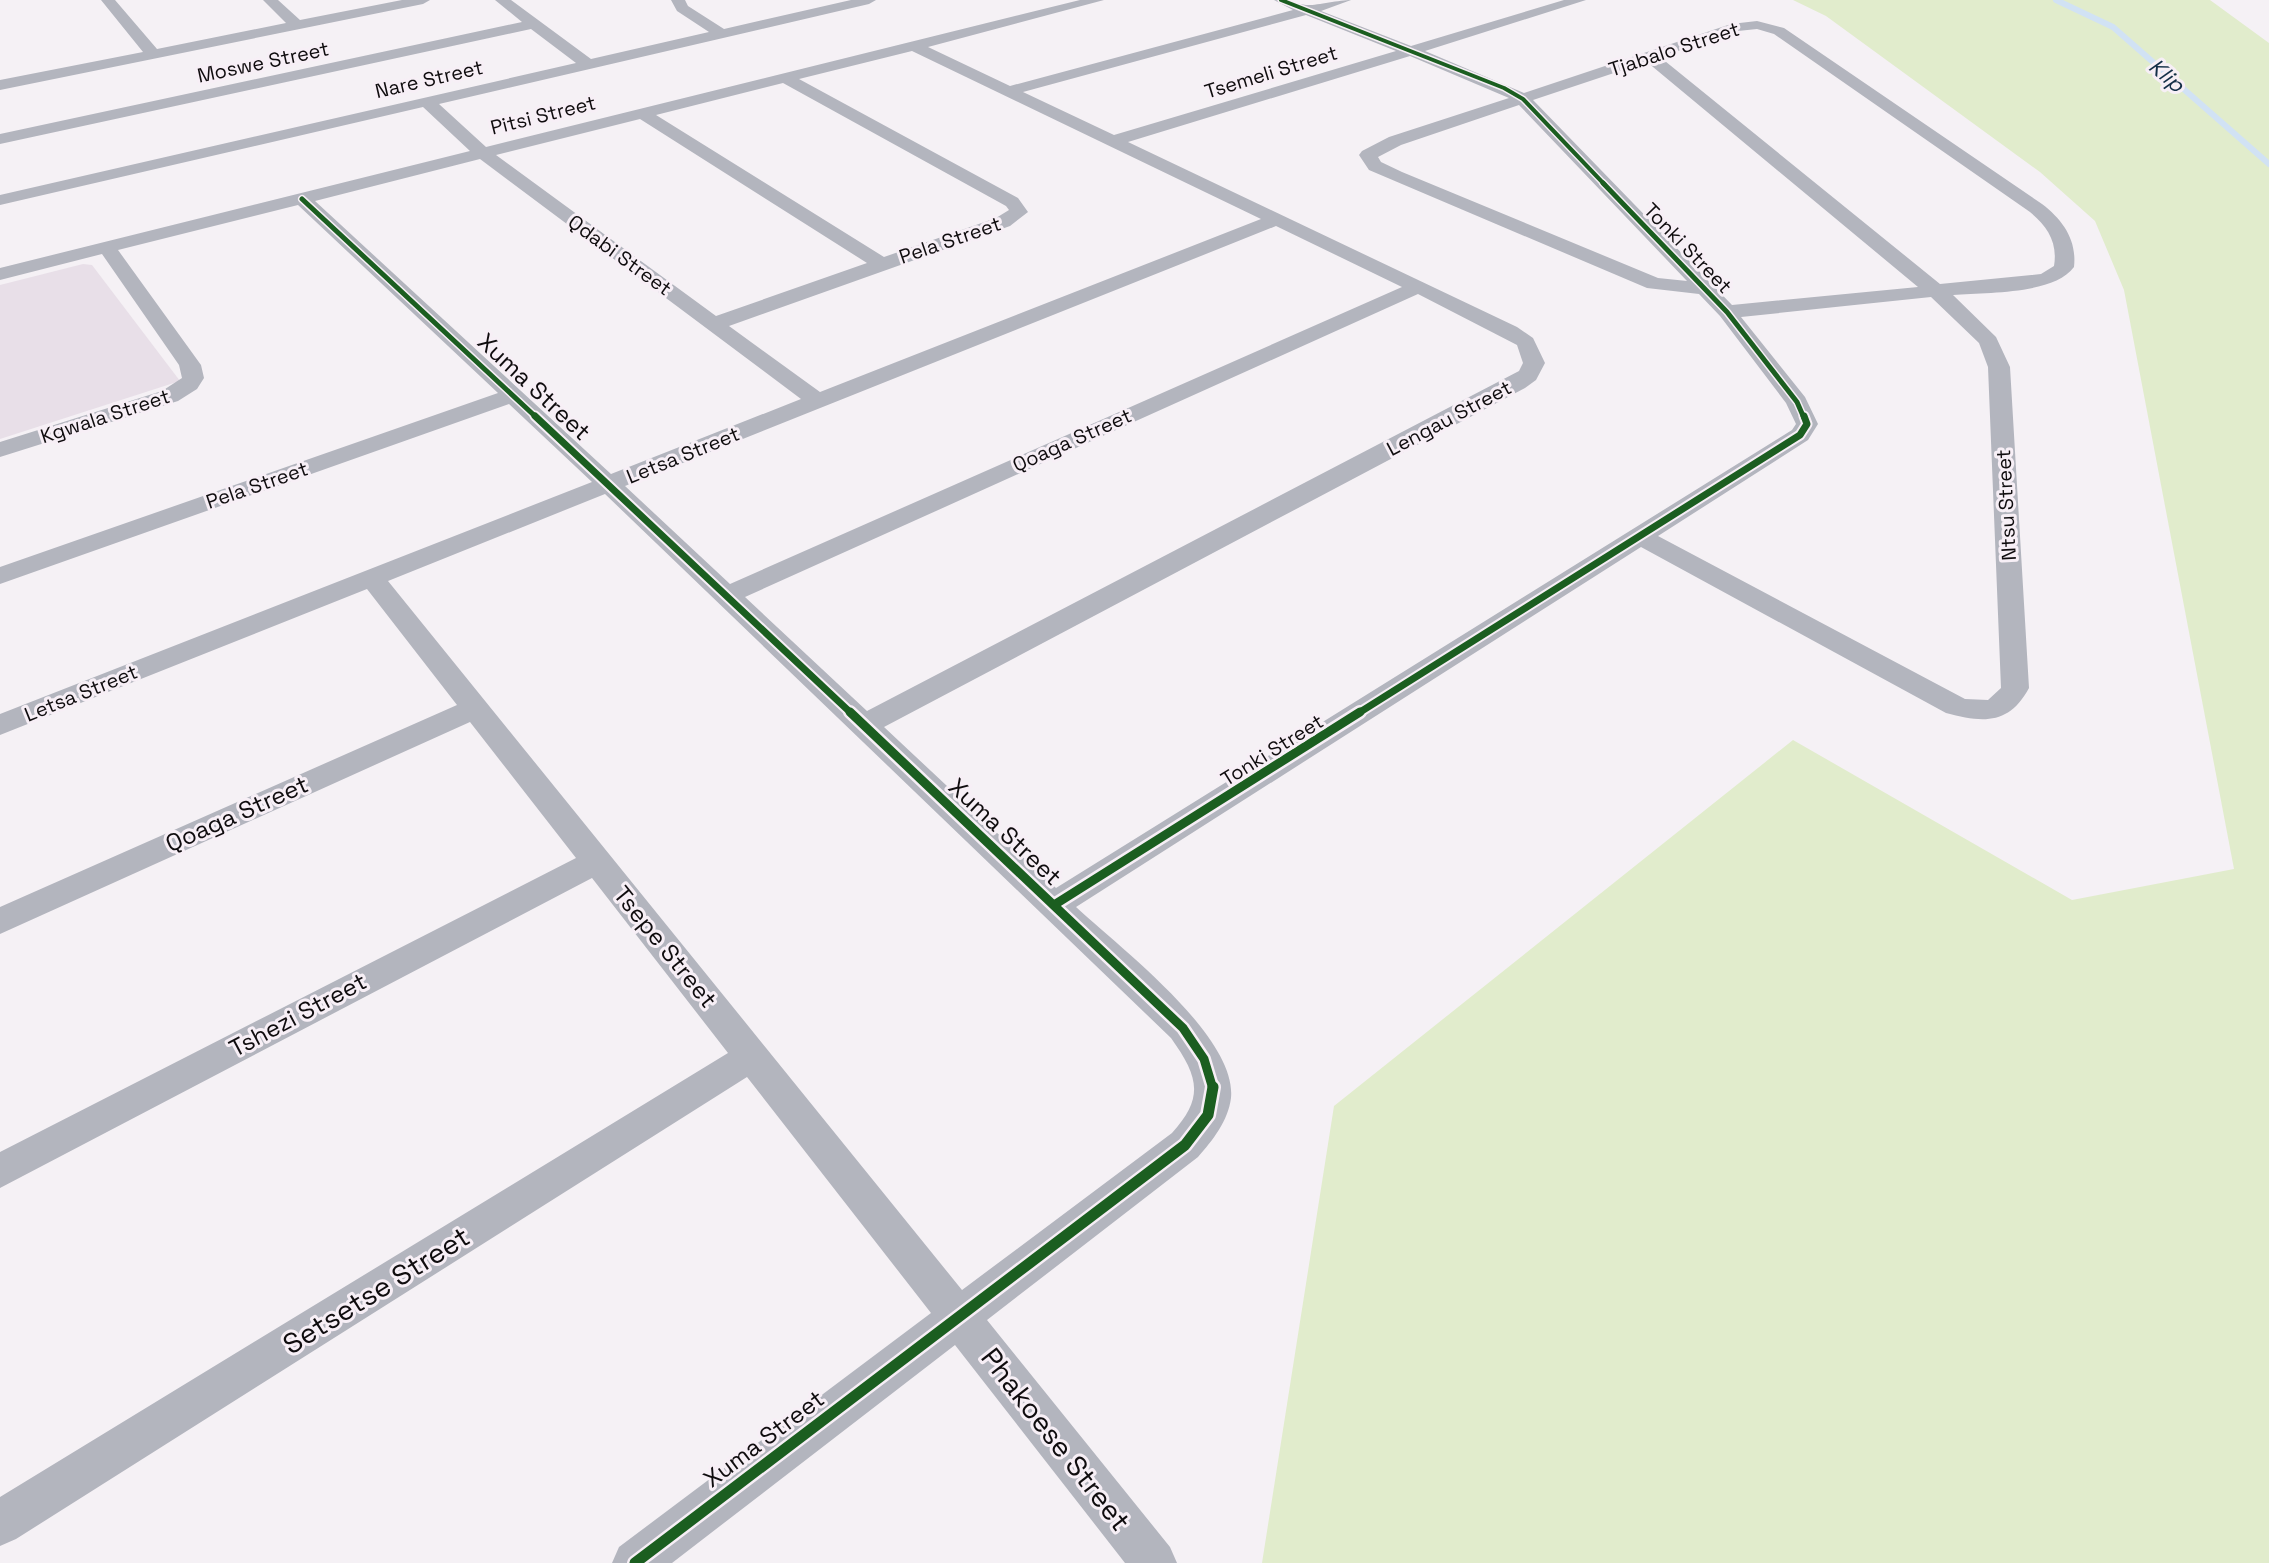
<svg xmlns="http://www.w3.org/2000/svg" width="2269" height="1563" viewBox="0 0 2269 1563" font-family="'Space Grotesk',sans-serif">
  <style>
    .built { fill: #e8dfe8 }
    .green { fill: #e1eccc }
    .lines { fill: none; stroke-linecap: round; stroke-linejoin: round }
    .stream { stroke: #d1e2f4; stroke-width: 6 }
    .minor { fill: #b3b5be; fill-rule: evenodd }
    .cycleway-far4-casing { stroke: #f7eff6; stroke-width: 7 }
    .cycleway-far3-casing { stroke: #f7eff6; stroke-width: 8 }
    .cycleway-far2-casing { stroke: #f7eff6; stroke-width: 11 }
    .cycleway-far1-casing { stroke: #f7eff6; stroke-width: 14 }
    .cycleway-casing { stroke: #f7eff6; stroke-width: 16 }
    .cycleway-far4 { stroke: #1b5e20; stroke-width: 4 }
    .cycleway-far3 { stroke: #1b5e20; stroke-width: 5 }
    .cycleway-far2 { stroke: #1b5e20; stroke-width: 7 }
    .cycleway-far1 { stroke: #1b5e20; stroke-width: 9 }
    .cycleway { stroke: #1b5e20; stroke-width: 11 }
    .labels { text-anchor: middle; stroke-width: 6; stroke-linejoin: round; paint-order: stroke }
    .far-street-label { font-size: 20px; fill: #0f0c0e; stroke: #f7eff6 }
    .far-water-label { font-size: 22px; font-style: italic; fill: #132f47; stroke: #f7eff6 }
    .street-label { font-size: 24px; fill: #0f0c0e; stroke: #f7eff6 }
    .near-street-label { font-size: 28px; fill: #0f0c0e; stroke: #f7eff6 }
  </style>
  <rect width="100%" height="100%" fill="#f5f1f5"/>
  <path class="built" d="M83,264L92,265L180,381L0,439V285Z"/>
  <path class="green" d="M1793,0H2210L2269,43V1563H1262L1334,1106L1793,740L2072,900L2234,869L2124,290L2095,221L2040,172L1826,16Z"/>
  <g class="lines">
    <path class="stream" d="M2056,0L2113,27L2269,164"/>
    <path class="minor" d="M101,0H115L157,49L286,23L263,0H278L300,20L402,0H430L423,4L0,90V80L143,52Z
      M495,0H511L591,59L709,32L677,11L671,0H685L688,6L724,29L851,0H876L869,4L439,104L486,147L1080,0H1104L928,47L1010,86L1293,10L1274,0C1287,0 1294,3 1306,5C1314,6 1339,0 1351,0L1321,11L1411,46L1564,0H1586L1425,51L1524,93L1731,24L1757,21L1784,28L2042,204C2063,220 2077,240 2074,267C2053,295 1987,292 1953,295L1996,337L2010,367L2029,688C2009,725 1983,723 1946,713L1641,547L1076,907C1119,947 1237,1036 1231,1098C1228,1121 1213,1140 1198,1157L987,1320L1170,1547L1177,1563H1125L955,1345L672,1563H612L619,1547L931,1313L747,1077L16,1539L0,1546V1497L728,1053L592,878L0,1188V1152L576,858L470,722L0,934V907L457,705L367,589L0,735V714L592,482L509,404L0,584V567L498,393L298,205L118,250L201,365L204,378L197,389L178,401L0,457V442L162,391L182,378L179,365L102,254L0,280V268L470,151L423,107L0,205V195L576,63L531,29L0,144V134L522,22ZM1306,15L1396,51L1114,135L1023,92ZM1757,29L1774,34L2030,212C2047,226 2058,242 2054,266L2041,274L1940,284L1660,57L1738,31ZM912,51L1261,219L820,392L729,326L1010,226L1028,212L1018,198L799,79ZM1410,56L1509,98L1389,137L1362,151L1359,155L1369,170L1647,288L1699,294L1720,316L1786,403L1796,424L1792,430L1056,888L884,727L1525,388L1536,380L1545,363L1533,338L1517,327L1128,142ZM1647,62L1918,287L1732,305L1533,100ZM783,83L1006,206L1009,210L996,218L884,257L656,115ZM1519,105L1687,281L1658,278L1402,172L1381,162L1378,157L1401,145ZM640,119L867,263L716,316L496,155ZM480,159L801,399L611,474L315,201ZM1276,226L1402,287L730,584L625,486ZM1418,294L1517,345L1523,363L1519,371L867,711L745,597ZM1931,297L1979,343L1988,367L2001,688L1988,700L1965,699L1658,536L1808,440L1818,424L1805,397L1741,317ZM605,494L1171,1038C1198,1076 1205,1097 1172,1133L962,1290L388,581Z"/>
    <g class="cycleway-far4-casing">
      <path id="cycleway-far4" d="M1281,0L1504,88L1523,99L1605,185"/>
    </g>
    <g class="cycleway-far3-casing">
      <path id="cycleway-far3" d="M1603,183L1727,312L1797,402L1804,418
        M302,199L537,418"/>
    </g>
    <g class="cycleway-far2-casing">
      <path id="cycleway-far2" d="M535,416L852,714
        M1357,714L1800,435L1807,424L1804,416"/>
    </g>
    <g class="cycleway-far1-casing">
      <path id="cycleway-far1" d="M850,712L1183,1028L1204,1059L1213,1089
        M1054,905L1360,712"/>
    </g>
    <g class="cycleway-casing">
      <path id="cycleway" d="M635,1563L1185,1145L1208,1115L1213,1087"/>
    </g>
    <use href="#cycleway-far4" class="cycleway-far4"/>
    <use href="#cycleway-far3" class="cycleway-far3"/>
    <use href="#cycleway-far2" class="cycleway-far2"/>
    <use href="#cycleway-far1" class="cycleway-far1"/>
    <use href="#cycleway" class="cycleway"/>
  </g>
  <g class="labels">
    <g class="far-street-label">
      <text transform="translate(1674 49) rotate(-18)" y="7">Tjabalo Street</text>
      <text transform="translate(263 62) rotate(-12)" y="7">Moswe Street</text>
      <text transform="translate(1271 72) rotate(-17)" y="7">Tsemeli Street</text>
      <text transform="translate(429 79) rotate(-13)" y="7">Nare Street</text>
      <text transform="translate(543 115) rotate(-14)" y="7">Pitsi Street</text>
      <text transform="translate(950 240) rotate(-19)" y="7">Pela Street</text>
      <text transform="translate(1688 248) rotate(46)" y="7">Tonki Street</text>
      <text transform="translate(620 255) rotate(36)" y="7">Qdabi Street</text>
      <text transform="translate(105 416) rotate(-18)" y="7">Kgwala Street</text>
      <text transform="translate(1449 418) rotate(-28)" y="7">Lengau Street</text>
      <text transform="translate(1072 440) rotate(-24)" y="7">Qoaga Street</text>
      <text transform="translate(683 455) rotate(-22)" y="7">Letsa Street</text>
      <text transform="translate(257 485) rotate(-19)" y="7">Pela Street</text>
      <text transform="translate(2006 505) rotate(-93)" y="7">Ntsu Street</text>
      <text transform="translate(81 693) rotate(-22)" y="7">Letsa Street</text>
      <text transform="translate(1272 750) rotate(-32)" y="7">Tonki Street</text>
    </g>
    <g class="far-water-label">
      <text transform="translate(2167 75) rotate(41)" y="8">Klip</text>
    </g>
    <g class="street-label">
      <text transform="translate(534 387) rotate(43)" y="8">Xuma Street</text>
      <text transform="translate(237 814) rotate(-24)" y="8">Qoaga Street</text>
      <text transform="translate(1005 832) rotate(43)" y="8">Xuma Street</text>
      <text transform="translate(665 947) rotate(51)" y="8">Tsepe Street</text>
      <text transform="translate(298 1015) rotate(-28)" y="8">Tshezi Street</text>
      <text transform="translate(764 1439) rotate(-37)" y="8">Xuma Street</text>
    </g>
    <g class="near-street-label">
      <text transform="translate(376 1290) rotate(-32)" y="10">Setsetse Street</text>
      <text transform="translate(1056 1439) rotate(52)" y="10">Phakoese Street</text>
    </g>
  </g>
</svg>
